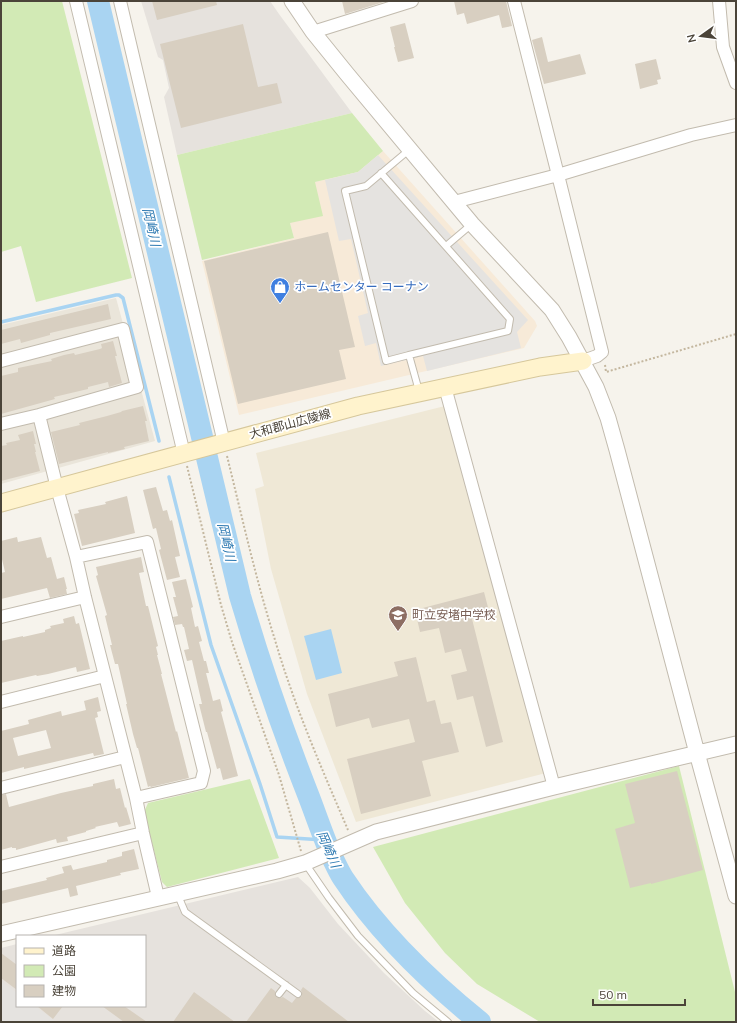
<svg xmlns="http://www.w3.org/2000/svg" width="737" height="1023" viewBox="0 0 737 1023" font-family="Mulish,'Noto Sans JP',sans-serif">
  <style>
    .residential { fill: #eae5da }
    .commercial { fill: #f7ead8 }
    .industrial { fill: #e6e2dd }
    .education { fill: #efe8d6 }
    .green { fill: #d2eab5 }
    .parking { fill: #e5e3e0 }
    .water { fill: #a9d4f2 }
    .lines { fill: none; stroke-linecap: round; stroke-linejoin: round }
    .stream { stroke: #a9d4f2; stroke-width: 3.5 }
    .river { stroke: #a9d4f2; stroke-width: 22 }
    .building { fill: #d8cfc1; fill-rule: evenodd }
    .service-casing { stroke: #c2bbae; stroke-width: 8 }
    .minor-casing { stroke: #c2bbae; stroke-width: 14 }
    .tertiary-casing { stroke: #c2bbae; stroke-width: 17 }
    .secondary-casing { stroke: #d6c79b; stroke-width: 19 }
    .path { stroke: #c4b79f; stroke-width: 2; stroke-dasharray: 2 2; stroke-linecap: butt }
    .service { stroke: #fff; stroke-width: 6 }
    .minor { stroke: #fff; stroke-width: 12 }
    .tertiary { stroke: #fff; stroke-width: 15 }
    .secondary { stroke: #fff3cd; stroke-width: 17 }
    .labels { text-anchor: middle; stroke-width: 3.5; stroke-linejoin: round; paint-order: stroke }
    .shop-label { font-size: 12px; fill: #366cbe; stroke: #fff; text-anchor: start }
    .street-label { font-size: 12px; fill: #4b4439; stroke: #fff }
    .education-label { font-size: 12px; fill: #785e54; stroke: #fff; text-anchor: start }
    .water-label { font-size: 13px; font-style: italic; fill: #2e7ab2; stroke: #fff }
  </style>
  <rect width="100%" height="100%" fill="#f6f3ec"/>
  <path class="residential" d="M116,298L155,441L1,484V325Z"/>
  <path class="commercial" d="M383,151L535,321L537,326L524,348L239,415L202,261L294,238L290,223L315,182L358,172Z"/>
  <path class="industrial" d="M141,1H270L279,14L352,113L177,155L164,97L169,88L163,60L158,57Z
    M298,877L310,888L338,924L384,973L425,1011L439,1022H1V948L17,944V1006H145V936H51Z"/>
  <path class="education" d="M445,406L546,773L356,822L307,694L271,569L255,489L264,486L256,453Z"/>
  <path class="green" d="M1,1H62L132,278L36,302L21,246L1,252Z
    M352,113L383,151L358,172L315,182L323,216L290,223L294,238L202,260L177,155Z
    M679,766L736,996V1022H540L477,984L445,953L405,903L373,847Z
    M250,779L279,858L167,887L162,882L144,812L148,803Z"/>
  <path class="parking" d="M378,155L528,320L517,332L521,348L427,371L423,356L381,366L376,343L365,346L358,316L368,313L351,239L339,241L325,180L358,172Z
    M1,981L17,993V1006H35L56,1022H1Z"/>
  <path class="water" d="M331,629L342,673L316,680L304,636Z"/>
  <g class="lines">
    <path class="stream" d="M1,322L116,295H119L123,298L159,441
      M169,477L211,645L260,784L277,837L324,840"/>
    <path class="river" d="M98,1L240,596C260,664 283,731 309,797C317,818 324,839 333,859C336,865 339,872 343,878C380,934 428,980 480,1022"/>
  </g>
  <path class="building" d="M152,1H216L217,5L157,20Z
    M342,1H387L345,14Z
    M454,1H506L512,26L502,28L499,15L467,24L464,13L457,15Z
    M405,23L414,58L398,62L394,47H395L390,27Z
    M243,24L258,87L277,83L282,103L181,128L160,44Z
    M542,37L548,62L580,54L586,74L544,84L532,40Z
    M656,59L661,79L657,80L658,84L640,89L635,64Z
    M328,232L355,347L339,350L346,379L238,404L204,261Z
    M108,304L111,319L50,333V335L21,343L20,339L1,344V330Z
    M113,341L117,356H115L122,383L109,387L108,382L88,387V389L54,397L55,399L1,414V376L18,372V368L52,361L51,359L64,355L74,353L75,355L100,349L102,348L101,344Z
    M143,406L147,421H145L149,441L124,447L125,449L108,453V452L59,464L51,432L80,425L79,423L107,416L121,412L122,411Z
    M33,431L36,444H34L36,452H35L40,471L1,481V446L7,445L6,443L20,440L18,435Z
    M156,487L163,511L167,510L170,521L172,520L180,556L175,557L180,577L167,580L159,550L161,549L156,528L153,529L143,490Z
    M127,496L135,533L82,546L74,514L79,513L78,510L106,504L105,502Z
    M17,537L18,542L41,537L47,558L51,557L57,579L64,577L67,589H66L67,594L50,598L47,588L1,599V573L5,572L1,555V541Z
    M141,557L144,572L139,573L146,606H148L158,646L156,647L158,655H157L162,674H161L175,728L176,732L177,731L189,778L151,787L150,786L148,787L138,748H137L133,734L126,704H127L118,664H115L110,645H112L105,616L107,615L96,576L98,575L96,567Z
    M186,579L193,607L191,608L195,627L198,626L202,641L199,642L204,661H206L209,673H206L213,701L220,699L223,711L221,712L238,776L223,780L220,768L217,769L207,732H206L199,704H202L192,660L187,661L184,650L189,649L184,627H183L182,624L175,625L173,617L178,616L173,597H176L172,582Z
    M484,592L490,615L472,619L503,742L486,747L473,696L457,700L451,675L467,671L461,649L445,653L439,628L420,632L415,610Z
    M74,616L76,624L79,623L90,669L77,672L76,667L48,674L37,676L36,675L1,683V641L23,636V637L45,632V630L51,628L50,626L64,623L63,619Z
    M416,657L427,702L435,700L441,724L451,722L459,752L422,761L431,796L361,814L347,759L415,742L409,719L372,728L369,718L336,727L328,694L398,676L394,662Z
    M98,697L101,711L97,712L98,717L95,718L104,754L94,756L93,753L24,769V767L1,773V731L29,724L28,720L61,711L62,716L86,710L84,701ZM46,730L51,748L18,756L13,738Z
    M677,771L703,870L651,884V883L630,888L615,829L635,823L625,784Z
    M114,779L116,789L120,788L125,808L126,807L131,824L119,827L117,822L95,827L96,828L86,831V832L67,837L68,841L57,843L56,839L16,850V848H12V847L1,850V795L6,794L9,807L61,793L93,786V784Z
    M134,849L139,869L120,873L121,875L76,886L78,895L70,897L68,888L1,904V891L47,880L46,878L64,873L62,867L71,865L73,870L107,862V860L122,856V852Z
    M1,953L17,965V990L1,978Z
    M303,987L349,1022H246L271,988L275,991V995L277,998H280L283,997L292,1003L296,998H299L302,996V993L301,990Z
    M194,992L235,1022H173Z
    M37,1006H63L53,1019Z
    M102,1006H124L147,1022H124Z"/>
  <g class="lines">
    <g class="service-casing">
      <path id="service" d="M409,150L366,186L345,191L386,361L409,355L419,391
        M381,173L510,319L508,331L409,355
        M446,246L472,224
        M305,863L329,898L358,936L413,993L448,1022
        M177,893L185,912L298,994
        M279,994L286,985"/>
    </g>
    <g class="minor-casing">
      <path id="minor" d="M76,1L184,454
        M120,1L224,443
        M514,1L558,175L602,352L597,356L583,361
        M719,1L723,47L736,83
        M313,32L412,1
        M454,202L558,175L691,135L736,125
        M1,361L123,329L137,387L39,415L1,424
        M445,387L554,787
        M39,415L57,488L76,557L85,597L136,798L143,833L158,897
        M76,557L147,542L204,771L201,783L136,798
        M1,617L85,597
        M1,702L105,676
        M1,788L125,757
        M1,867L143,833"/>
    </g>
    <g class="tertiary-casing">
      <path id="tertiary" d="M292,1L313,32L347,74L472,224L552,310L569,337L596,387L608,418L617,450L697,753L736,896
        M1,934L277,871L305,863L376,832L554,787L736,744"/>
    </g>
    <g class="secondary-casing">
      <path id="secondary" d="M1,503L358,406L540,367L583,361"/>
    </g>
    <path class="path" d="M605,365L606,372L736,334
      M227,456C242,517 256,580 275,640C294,705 321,767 348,830
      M187,466L221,605L232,642L279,775L301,851"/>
    <use href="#service" class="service"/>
    <use href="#minor" class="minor"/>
    <use href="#tertiary" class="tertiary"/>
    <use href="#secondary" class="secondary"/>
  </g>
  <defs>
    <g id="shop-pin" transform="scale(1)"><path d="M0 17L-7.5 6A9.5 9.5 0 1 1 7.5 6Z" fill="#3f7fe0" stroke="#fff"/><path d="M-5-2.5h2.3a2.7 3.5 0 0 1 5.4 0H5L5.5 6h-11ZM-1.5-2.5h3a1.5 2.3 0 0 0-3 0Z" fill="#fff"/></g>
    <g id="school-pin" transform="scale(1)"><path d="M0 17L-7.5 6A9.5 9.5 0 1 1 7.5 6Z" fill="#8d6e63" stroke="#fff"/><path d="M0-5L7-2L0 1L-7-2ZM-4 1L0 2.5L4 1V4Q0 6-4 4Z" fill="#fff"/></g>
  </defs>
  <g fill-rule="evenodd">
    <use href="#shop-pin" x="280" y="287"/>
    <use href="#school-pin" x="398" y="615"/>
  </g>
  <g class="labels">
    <g class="shop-label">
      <text x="294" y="291">ホームセンター コーナン</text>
    </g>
    <g class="street-label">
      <text transform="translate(290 424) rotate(-15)" y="4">大和郡山広陵線</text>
    </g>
    <g class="education-label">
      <text x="412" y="619">町立安堵中学校</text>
    </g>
    <g class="water-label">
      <text transform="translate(152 227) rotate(77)" y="5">岡崎川</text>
      <text transform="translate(227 542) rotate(77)" y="5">岡崎川</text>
      <text transform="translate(329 849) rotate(66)" y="5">岡崎川</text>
    </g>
  </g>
  <rect width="737" height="1023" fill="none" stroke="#4b4439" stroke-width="4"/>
  <rect x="16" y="935" width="130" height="72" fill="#ffffff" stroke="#b7b4b0"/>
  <rect x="24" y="948" width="20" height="6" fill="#fff3cd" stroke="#b7b4b0"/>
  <text x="52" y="955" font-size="12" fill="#4b4439">道路</text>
  <rect x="24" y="965" width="20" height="12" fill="#d2eab5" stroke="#b7b4b0"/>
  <text x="52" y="975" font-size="12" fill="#4b4439">公園</text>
  <rect x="24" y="985" width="20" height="12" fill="#d8cfc1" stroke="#b7b4b0"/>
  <text x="52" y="995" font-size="12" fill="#4b4439">建物</text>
  <g transform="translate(701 36) rotate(256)" stroke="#ffffff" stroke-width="3" paint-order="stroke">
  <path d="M0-3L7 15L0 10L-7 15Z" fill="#4b4439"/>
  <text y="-6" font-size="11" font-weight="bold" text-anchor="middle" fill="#4b4439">N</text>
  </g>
  <path d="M593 999v6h92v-6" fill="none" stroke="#4b4439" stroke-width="2"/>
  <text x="599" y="999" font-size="12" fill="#4b4439" stroke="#ffffff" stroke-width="3" paint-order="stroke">50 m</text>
</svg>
